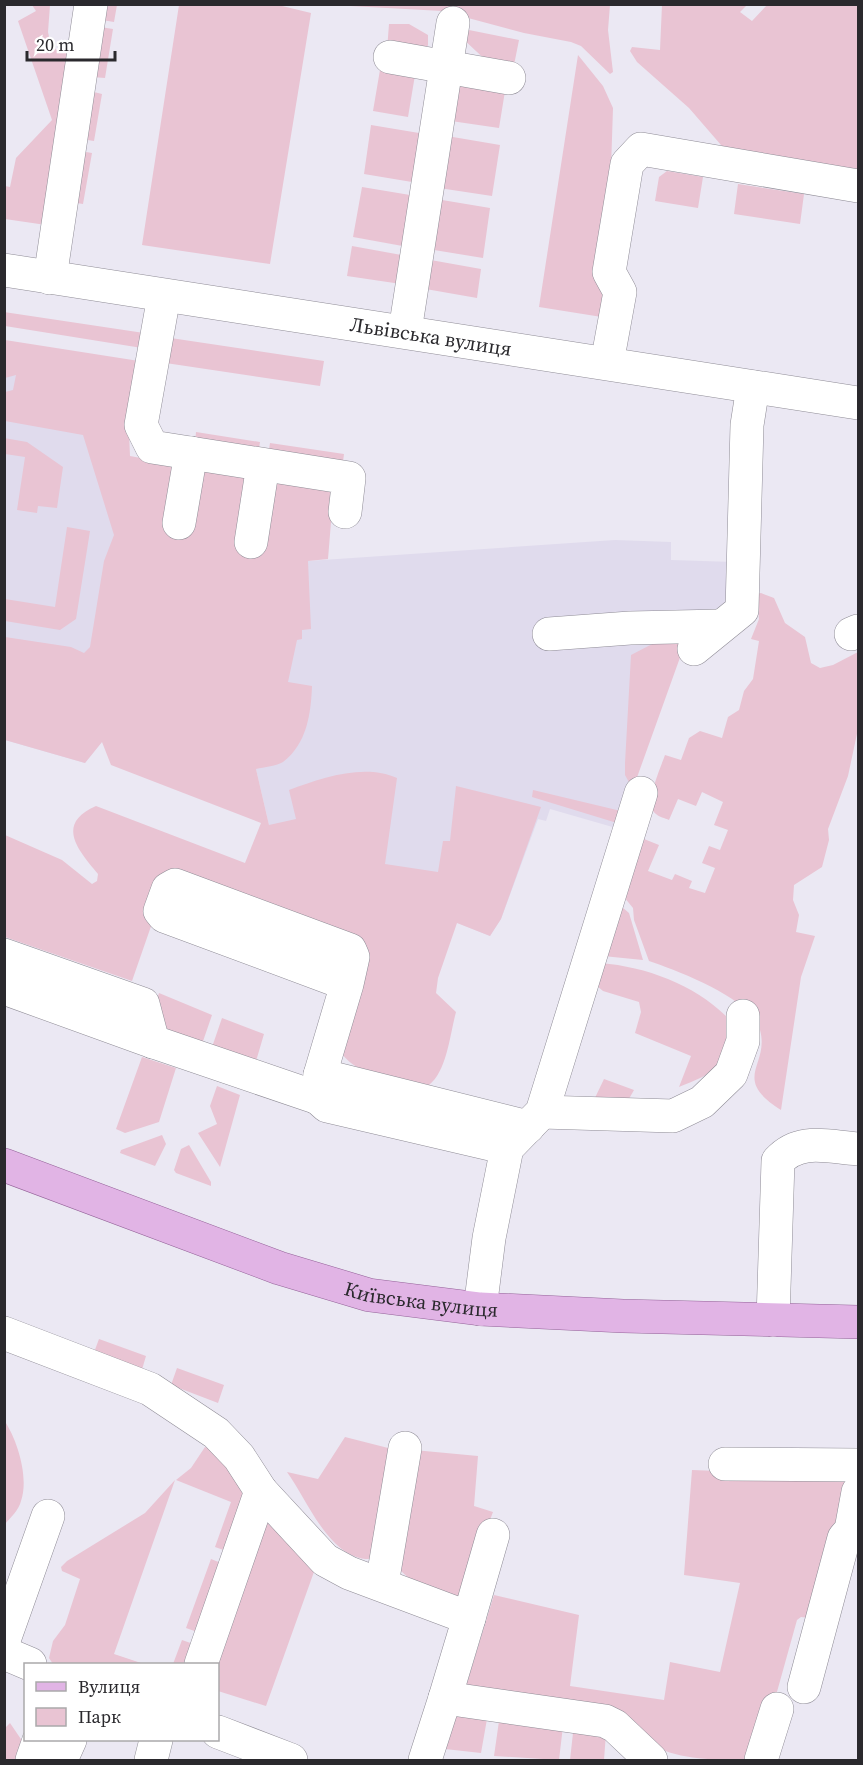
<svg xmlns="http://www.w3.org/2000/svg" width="863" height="1765" viewBox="0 0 863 1765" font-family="'Source Serif 4',serif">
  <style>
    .built { fill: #e0dbed }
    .green { fill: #e9c4d3 }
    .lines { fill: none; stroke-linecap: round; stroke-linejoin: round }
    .minor-casing { stroke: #8f8c96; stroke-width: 34 }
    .major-casing { stroke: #946399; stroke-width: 34 }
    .minor { stroke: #fff; stroke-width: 33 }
    .major { stroke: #e1b4e5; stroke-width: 33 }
    .labels { text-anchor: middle; stroke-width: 4.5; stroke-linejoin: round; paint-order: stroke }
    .street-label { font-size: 20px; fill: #2a292d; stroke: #fff }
  </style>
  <rect width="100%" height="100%" fill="#ebe8f3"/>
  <path class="built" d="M4,340L124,462L308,561L615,540L671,542V560L734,562L725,618L686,615L616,828L550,809L546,821L538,819L501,919L490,936L386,894L269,825L256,769L120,719L85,763L5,740Z"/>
  <path class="green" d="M32,5H50L48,32L51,46L57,50H71L46,225L5,219V186L10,187L16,158L52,120L18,21L36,11Z
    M104,5H117L114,22L102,20Z
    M179,5H278L311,13L270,264L142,245Z
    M332,5H610L608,30L613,72L610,74L581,46L571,42L524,33L442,11Z
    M662,5H747L740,12L752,21L767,5H858V182L734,160L689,108L637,62L630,51L632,47L660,50Z
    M389,24H409L428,35V45L422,55L387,50Z
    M100,27L113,29L105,78L92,77Z
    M469,30L519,40L513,70L492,66L461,37L462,32Z
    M578,55L603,86L613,108L611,168L596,262L608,318L539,307Z
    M381,64L416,69L408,117L373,111Z
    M458,78L506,85L499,128L451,121Z
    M90,91L102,94L94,141L81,139Z
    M371,125L425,134L418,183L364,174Z
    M447,136L500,145L492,196L439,188Z
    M80,151L92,153L83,204L71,202Z
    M667,171L703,177L698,208L655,201L659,177Z
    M738,184L804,194L800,224L734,214Z
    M362,187L416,196L408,247L353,237Z
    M436,199L490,208L483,258L428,249Z
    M352,246L407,256L401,284L347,276Z
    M425,259L481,269L477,298L420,288Z
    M4,312L144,333L142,348L5,326Z
    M164,337L324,361L320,386L159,362Z
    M5,340L139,361L129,432L130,456L266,481L334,486L328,559L308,561L311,629L302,630V639L297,640L288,682L312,686C311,713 307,744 283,762C277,766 264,767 256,769L269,825L296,819L289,790C321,778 364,763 397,778L385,864L438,872L443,841H450L456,786L541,807L501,919L490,936L457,923L438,978L436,993L456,1012C450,1034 447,1071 429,1085C400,1079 352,1078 338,1047L364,974L157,909L132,981L5,937V835L62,860L92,884L97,881L98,874C78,850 55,824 96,806L245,863L261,823L111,765L102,742L85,763L5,740V637L71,647L84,653L90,647L104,561L114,535L83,435L5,421V392L13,390L16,375L5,378Z
    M196,432L260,442L258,455L195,444Z
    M4,438L27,442L63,467L57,508L38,506L37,513L17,510L25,457L5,454Z
    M270,443L344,454L342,469L268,456Z
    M67,527L90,531L76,619L60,630L5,621V599L55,607Z
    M761,593L774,598L785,623L805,637L811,663L820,668L833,665L858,652V729L848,776L828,829L829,840L822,867L794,885L793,900L799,915L796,932L815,936L801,977L781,1110C730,1078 770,1066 760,1030C751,998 678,971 649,961L634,920L633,908L624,897L623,885L644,839L659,845L648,871L672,880L675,874L692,881L689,888L705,893L715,868L702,863L709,846L720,850L728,830L714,825L723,802L702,792L696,806L678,799L669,820C665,818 659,817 656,814C643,805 661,767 665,755L681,760L689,738L700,731L722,738L728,717L739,710L744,691L753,679L759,641L751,639L759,619L756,594Z
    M687,638L635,783L630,784L625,775V763L631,655L658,641Z
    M533,790L621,811L617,823L532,797Z
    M622,907L629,913L643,960L603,956Z
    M601,963C646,967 693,984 726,1016C731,1033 725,1062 709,1073C700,1079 688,1083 679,1087L691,1056L635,1033L641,1012L639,1002L603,991L597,986Z
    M159,993L212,1015L200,1050L173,1040L152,1015Z
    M222,1018L264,1034L254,1068L210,1053Z
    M142,1057L176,1068L159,1122L125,1133L116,1129Z
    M604,1079L634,1090L626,1104L593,1102Z
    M217,1086L240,1095L220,1167L198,1133L217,1124L210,1106Z
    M162,1135L166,1144L155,1166L120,1153L121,1150Z
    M189,1145L211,1182V1186L176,1173L174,1170L181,1149Z
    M99,1339L146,1356L141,1373L93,1355Z
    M177,1368L224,1385L218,1403L171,1385Z
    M4,1420C18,1441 29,1478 21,1501C19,1510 10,1518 5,1524Z
    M345,1437L396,1450L372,1559C330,1562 307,1499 287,1472L318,1479Z
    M205,1447L212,1449L250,1492L232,1553L215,1547L231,1502L176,1480L191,1468Z
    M414,1450L478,1456L474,1506L493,1512L461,1596C437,1598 407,1581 393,1562Z
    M692,1470L852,1476L809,1618L801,1617L797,1620L763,1742L746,1760C717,1760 680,1760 654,1746L465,1689L494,1595L579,1615L570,1686L664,1700L670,1662L720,1672L740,1583L684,1575Z
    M175,1480L114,1654L144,1664H53L49,1658L53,1641L65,1625L80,1579L62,1571L61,1567L67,1561L145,1513Z
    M263,1516L315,1569L266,1706L218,1691V1664Z
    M211,1559L226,1565L203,1634L186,1628Z
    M182,1640L199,1646L192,1664H173Z
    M453,1715L487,1719L481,1753L445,1749Z
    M499,1721L563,1726L559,1760L494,1756Z
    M10,1723L27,1748L23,1760H5V1728Z
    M573,1733H606L604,1760H570Z"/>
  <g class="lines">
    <g class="minor-casing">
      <g id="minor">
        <path d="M390,57L509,78"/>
        <path id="s1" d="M4,270L858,403"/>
        <path d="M50,278L91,4"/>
        <path d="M164,296L141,425L152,447L349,478L345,512"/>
        <path d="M405,331L453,23"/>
        <path d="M607,363L620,292L609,272L627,164L641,149L858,186"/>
        <path d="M179,523L191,453"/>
        <path d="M251,542L263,465"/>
        <path d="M549,634L630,628L721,626"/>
        <path d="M851,634L858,631"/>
        <path d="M694,649L742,610L747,425L753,387"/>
        <path d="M4,955L143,1004L153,1042"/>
        <path d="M347,984L353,957L350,950L175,885L168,889L160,911L164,916L347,984L320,1075L318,1098L327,1106L507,1148"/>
        <path d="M4,988L145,1039L318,1098"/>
        <path d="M320,1075L528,1127"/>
        <path d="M542,1112L673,1116L702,1102L731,1074L743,1041V1016"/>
        <path d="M480,1309L489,1238L507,1148L542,1112L641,793"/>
        <path d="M773,1320L778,1161C800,1137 828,1147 858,1149"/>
        <path d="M4,1333L150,1389L216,1433L239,1457L261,1491L325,1560L349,1573L469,1618L445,1698"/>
        <path d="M725,1464L858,1465"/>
        <path d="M382,1584L405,1448"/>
        <path d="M469,1618L493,1535"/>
        <path d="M4,1640L48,1516"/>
        <path d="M4,1653L30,1664"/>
        <path d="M201,1664L261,1491"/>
        <path d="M804,1687L844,1538L851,1530L858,1492"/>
        <path d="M218,1732L291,1760"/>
        <path d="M32,1760L39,1740"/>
        <path d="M61,1760L70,1740"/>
        <path d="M151,1760L156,1740"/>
        <path d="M425,1760L445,1698L605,1721L615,1726L651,1760"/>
        <path d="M761,1760L777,1709"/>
      </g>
    </g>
    <g class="major-casing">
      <g id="major">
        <path id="s2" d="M4,1165L279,1268L369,1295L480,1309L623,1316L858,1322"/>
      </g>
    </g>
    <use href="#minor" class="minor"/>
    <use href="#major" class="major"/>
  </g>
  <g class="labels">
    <g class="street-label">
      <text dy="7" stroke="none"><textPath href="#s1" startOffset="432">Львівська вулиця</textPath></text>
      <text dy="7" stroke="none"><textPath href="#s2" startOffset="440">Київська вулиця</textPath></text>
    </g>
  </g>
  <rect width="863" height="1765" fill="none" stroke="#2a292d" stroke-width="12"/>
  <rect x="24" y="1663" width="195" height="78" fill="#ffffff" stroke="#aaa9ab" stroke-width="1.5"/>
  <rect x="36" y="1682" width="30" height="9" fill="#e1b4e5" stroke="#aaa9ab" stroke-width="1.5"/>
  <text x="78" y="1693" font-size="18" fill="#2a292d">Вулиця</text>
  <rect x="36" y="1708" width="30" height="18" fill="#e9c4d3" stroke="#aaa9ab" stroke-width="1.5"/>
  <text x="78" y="1723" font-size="18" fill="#2a292d">Парк</text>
  <path d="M27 51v9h88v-9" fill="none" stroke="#2a292d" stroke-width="3"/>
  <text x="36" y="51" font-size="18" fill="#2a292d" stroke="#ffffff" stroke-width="4.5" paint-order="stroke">20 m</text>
</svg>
